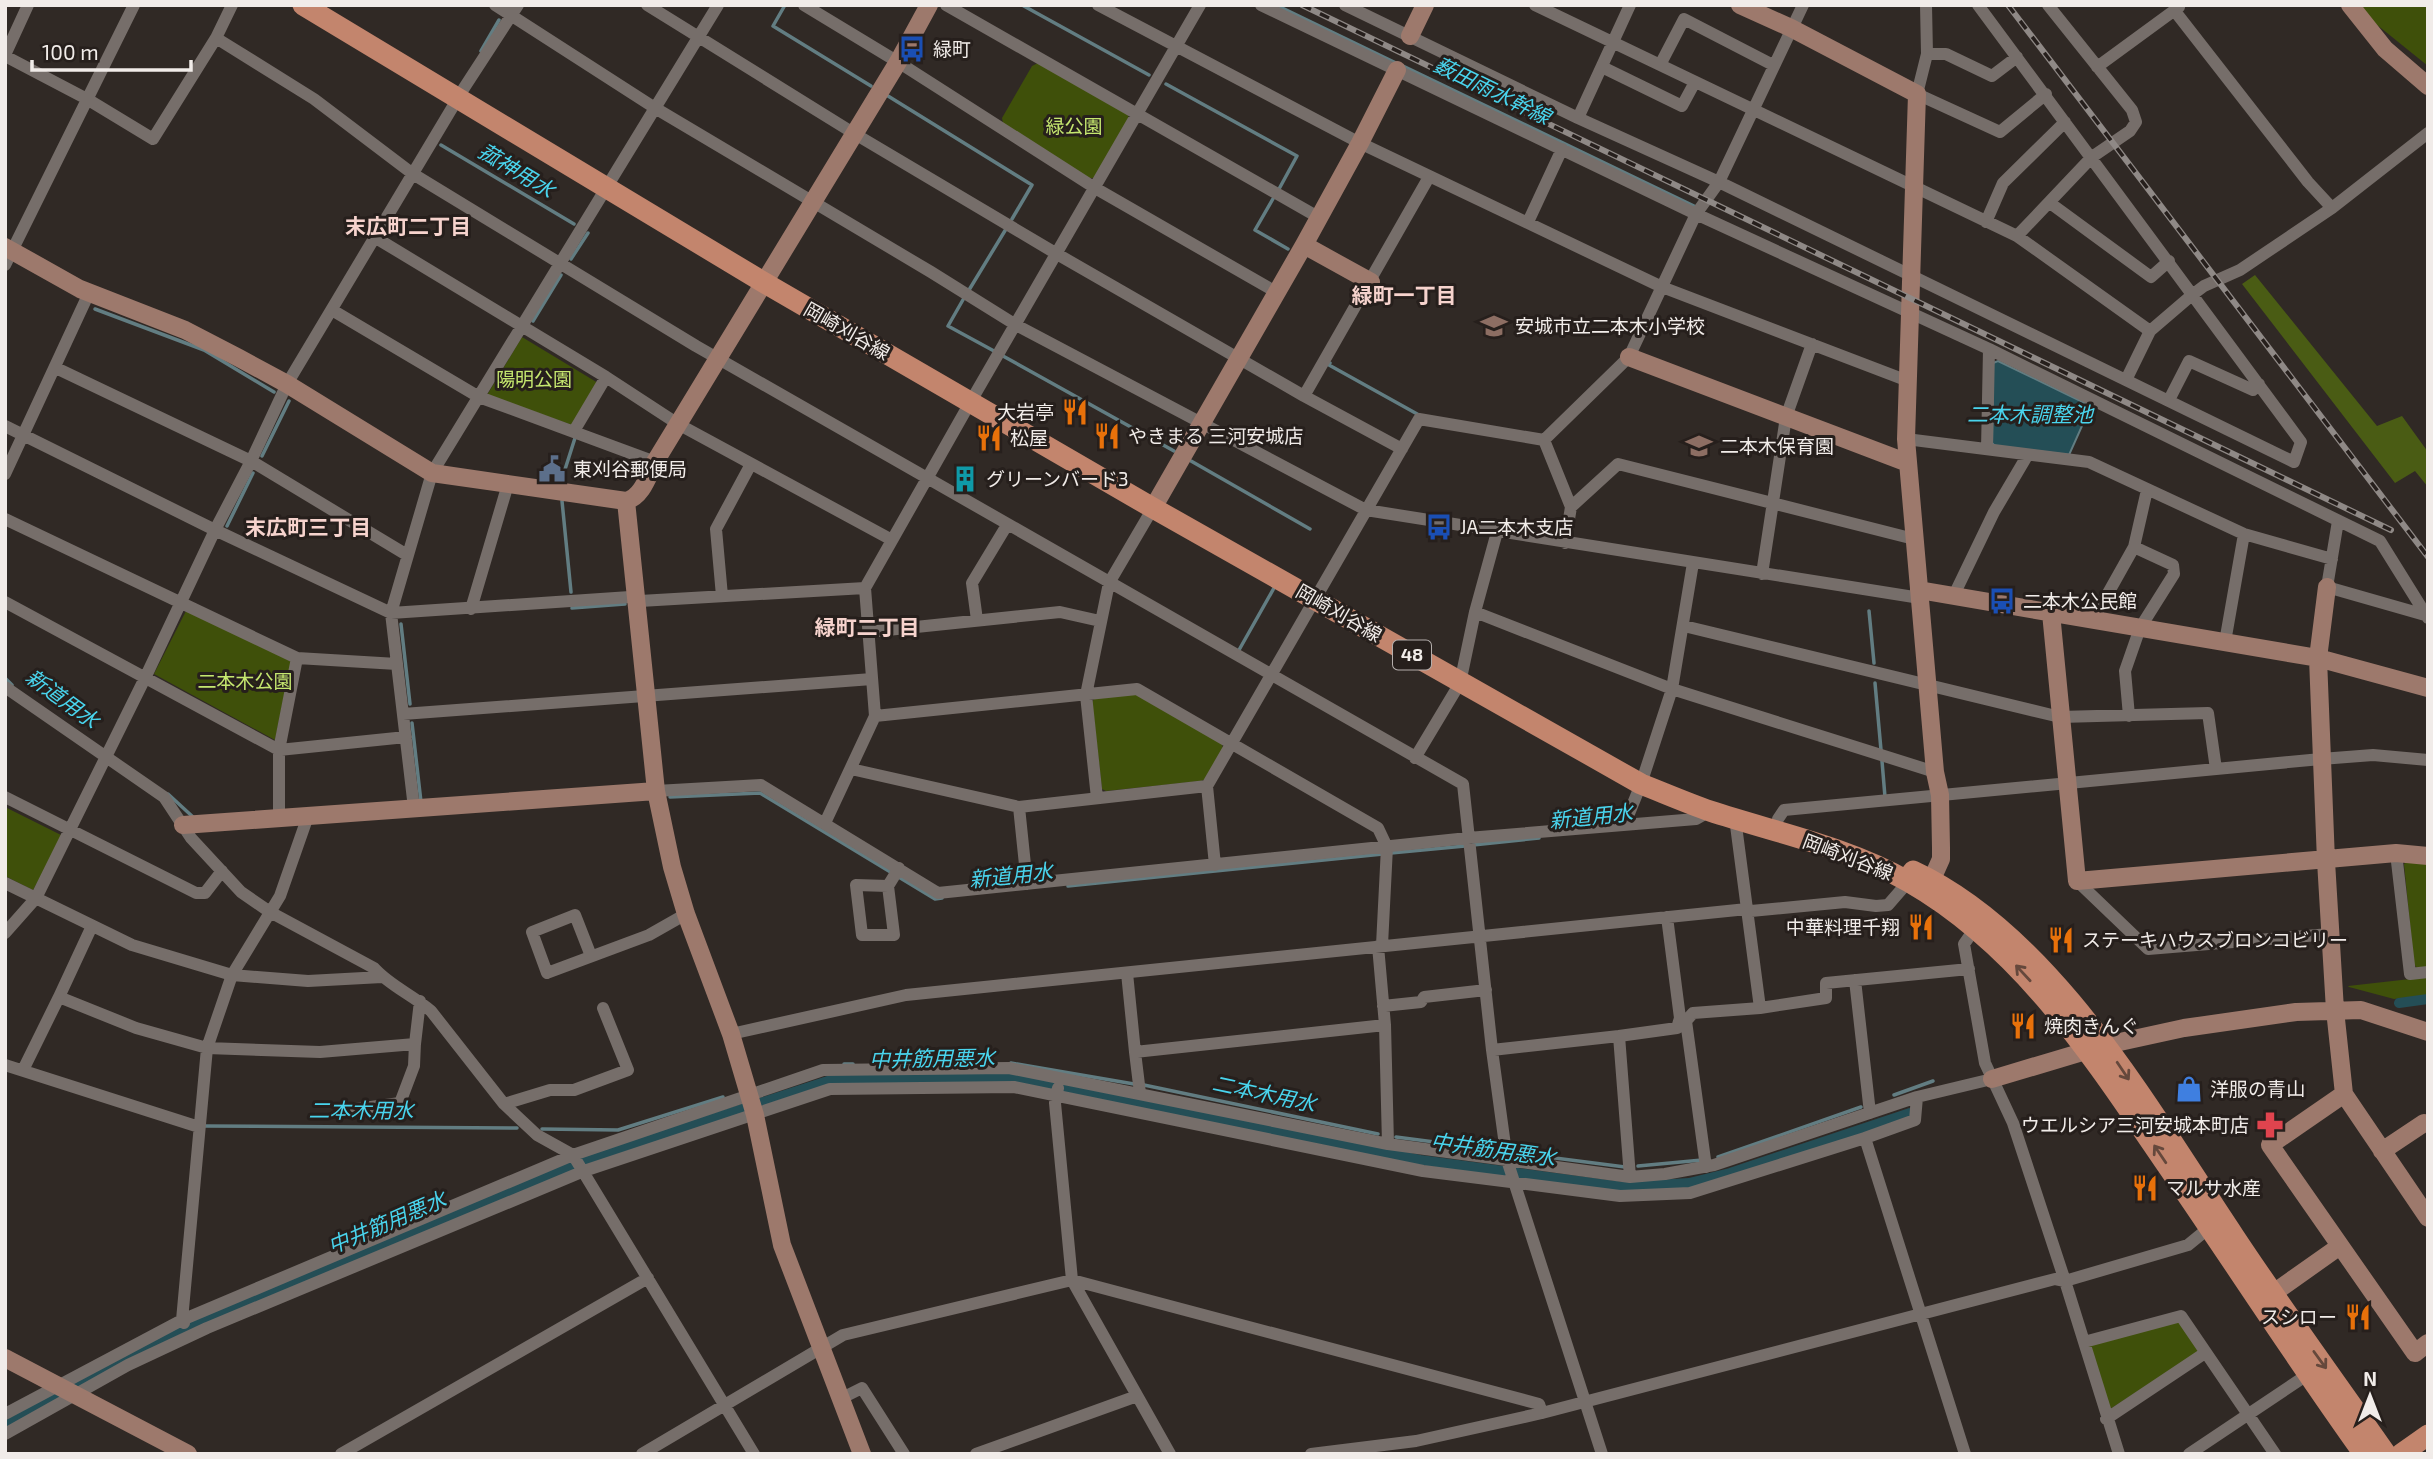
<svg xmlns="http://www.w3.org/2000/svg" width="2433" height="1459" viewBox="0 0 2433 1459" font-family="'Exo 2','Noto Sans JP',sans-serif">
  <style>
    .green { fill: #3f500a }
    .forest { fill: #4a5c14 }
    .water { fill: #244e56; stroke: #627d82; stroke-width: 2 }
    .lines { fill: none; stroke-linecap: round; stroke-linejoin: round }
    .stream { stroke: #627d82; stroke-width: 3.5 }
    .canal { stroke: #244e56; stroke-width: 10 }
    .street { stroke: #766e6a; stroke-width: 12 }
    .secondary { stroke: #9d796c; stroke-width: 18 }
    .primary { stroke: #c3856d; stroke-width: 21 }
    .rail-casing { stroke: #8f8986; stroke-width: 6 }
    .rail { stroke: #261f1c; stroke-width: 3.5; stroke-dasharray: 10; stroke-linecap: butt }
    .oneway { stroke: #65483c }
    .labels { text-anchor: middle; stroke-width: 6; stroke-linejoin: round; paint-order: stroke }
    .shield { fill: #261f1c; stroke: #b4aeac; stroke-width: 2 }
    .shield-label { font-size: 18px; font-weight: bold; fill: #f1ece9 }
    .poi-label { font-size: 19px; fill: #f1ece9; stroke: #261f1c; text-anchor: start }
    .park-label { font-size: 19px; fill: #c5e76f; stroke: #261f1c }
    .street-label { font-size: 19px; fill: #f1ece9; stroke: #261f1c }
    .water-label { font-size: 21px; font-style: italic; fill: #49d4ed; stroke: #261f1c }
    .neighbourhood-label { font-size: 21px; font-weight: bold; fill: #f6d3cd; stroke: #261f1c }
  </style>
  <rect width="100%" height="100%" fill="#302925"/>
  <path class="green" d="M2358,5H2428V66L2366,16Z
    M1038,63L1128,114L1129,120L1094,178H1089L1003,123L1002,118L1032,66Z
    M522,337L598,383L572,425L487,395Z
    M186,611L291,661L275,740L154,674Z
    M1136,694L1221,742L1223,748L1206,779L1201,781L1106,791L1102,789L1092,702L1095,698Z
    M5,807L63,836L33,890L5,876Z
    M2408,861L2428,863V967L2417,968L2414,964L2404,864Z
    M2428,977V995L2394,999L2349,987L2348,986Z
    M2175,1318L2203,1349L2104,1413L2084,1342Z"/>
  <path class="forest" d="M2255,275L2377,426L2402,416L2428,452V487L2415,471L2395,483L2242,284Z"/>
  <path class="water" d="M1998,361L2091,406L2069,455L1995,446L1992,443L1993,363Z"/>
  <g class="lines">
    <path class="stream" d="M785,5L773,26L871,86
      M1022,5L1149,75
      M1276,5L1396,63
      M481,51L499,20
      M1403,66L1694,206
      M1166,84L1297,156L1279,189
      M888,96L1032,185L1012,219
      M441,145L574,224
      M1274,197L1255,230L1288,249
      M571,259L588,233
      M969,290L1006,229
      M964,298L948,326L994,351
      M95,309L204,350L274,392
      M533,321L561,275
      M1003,356L1174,451
      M1330,363L1329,365L1419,415
      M262,456L289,401
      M1191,461L1310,529
      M561,482L575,438
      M562,501L571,592
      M227,526L253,473
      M572,608L625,604
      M1869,611L1874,663
      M401,624L410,704
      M1239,650L1274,588
      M5,678L12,685
      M1875,683L1881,750
      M412,723L421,802
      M1882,761L1885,797
      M168,794L193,817
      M670,797L760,793L935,899L942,898
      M1473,845L1539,838
      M1391,853L1465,846
      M1068,886L1383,854
      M1011,1063L1134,1084
      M844,1064H853
      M1144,1085L1378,1134
      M1894,1095L1933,1081
      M204,1126L517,1128
      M542,1129L618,1130L723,1097
      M1396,1137L1496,1150
      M1516,1153L1625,1167
      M1718,1157L1861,1107
      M1638,1166L1702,1160"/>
    <path class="canal" d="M2399,1003L2428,999
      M5,1426L173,1334L586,1160L834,1079L1014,1077L1420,1160L1624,1187L1689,1183L1730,1173L1910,1113"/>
    <path class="street" d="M495,5L655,108L931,272L1016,325L1366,510L1920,598
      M647,5L855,134L1057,254L1304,396L1402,449
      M804,5L898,62L1095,188L1276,292
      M946,5L1318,217
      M1098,5L1360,143L1662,287L1908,381
      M1261,5L1696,214L1989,349L2380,541L2428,618
      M1345,5L1578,118L1719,182L2294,462L2301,442L1978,5
      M1535,5L2017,236L2150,331
      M1926,5L1927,54L1917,94L2000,132L2046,94
      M2174,10L2308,182L2332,208
      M216,38L314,99L413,174L696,346L1463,784L1492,1050L1507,1160L1602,1454
      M1927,54H1946L1992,76L2017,57
      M5,55L28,5
      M5,56L87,99L153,139L216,38L232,5
      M1660,65L1684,19L1773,65
      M1602,67L1682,106L1695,82
      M2097,67L2179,7
      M1578,118L1630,5
      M2050,203L2151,277L2169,261
      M1528,222L1562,149
      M1986,222L2003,183L2065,122
      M2017,236L2092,157L2130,131L2136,122L2132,110L2048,5
      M376,238L606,377L678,424L892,540
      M5,265L134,5
      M332,310L479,397L655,462
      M56,368L251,461L407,555
      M2126,380L2150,331L2192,295L2204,286L2240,270L2332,208L2428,133
      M1304,396L1429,177
      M2169,400L2189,361L2253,390L2259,384
      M5,426L215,530L391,613L630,597L640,601L865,588
      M574,431L606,377
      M1906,439L2089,462L2244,534L2332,559
      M1544,440L1629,357L1696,214L1719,182L1803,5
      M1544,440L1571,507L1565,543
      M1987,449L1989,349
      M5,474L89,293
      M1571,507L1618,464L1914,539
      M5,519L297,658L397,664
      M2338,521L2327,587L2425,615
      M1762,574L1786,417L1812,344
      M1954,595L1994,512L2027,456
      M722,596L716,529L751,464
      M5,602L279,750L406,737
      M471,609L508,484
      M1475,612L1672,689L1935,772
      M977,620L972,583L1007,525
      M2093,620L2134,547L2147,490
      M1684,626L2060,717L2208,713L2216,769
      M868,632L1060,612L1100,621
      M2225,642L2244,534
      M5,687L164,797L191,838L241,892L270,912L374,968C390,986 413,995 431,1011L504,1104L537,1135L573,1155L754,1454
      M403,714L872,679
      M875,716L1137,689L1378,828L1387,847L1382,945
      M2129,716L2125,671L2140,628L2174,574L2173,565L2134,547
      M1415,758L1460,683L1475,612L1497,532
      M851,769L1019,807L1207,786
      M656,791L761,785L938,893L1468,838L1696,819L1710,811
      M5,797L196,893H205L222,871
      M1097,798L1086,695L1109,583L1153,508
      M1019,807L1027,884
      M414,808L391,613L432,473L718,5
      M1735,818L1760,1008
      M279,819V750L297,658
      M1778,819L1784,810L2321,759L2373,755L2428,760
      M825,823L875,716L865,588L967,408L1200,5
      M1621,825L1628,816L1641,784L1672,689L1693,563
      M2396,853L2410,974L2428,972
      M1215,865L1207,786L1419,419L1544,440
      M2077,881L2148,949L2330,934
      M5,883L132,945L232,975L308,981L382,977
      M888,886L894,935H862L856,885L888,886L899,868
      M92,926L59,997L136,1028L207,1048L320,1052L415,1044L420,1001
      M1976,927L1964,944L1985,1063L2013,1123L2065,1281L2119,1454
      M5,933L36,898L146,676L215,530L251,461L287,384L464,88L518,5
      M1378,946L1385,1025L1388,1144
      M591,956L575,915L532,932L547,973L649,935L686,914
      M1127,973L1135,1052L1385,1025
      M1855,980L1870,1113
      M1383,1006L1421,1002L1424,997L1486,990
      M1680,1018L1686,1021L1693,1013L1760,1008L1826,998V983L1969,969
      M1686,1021L1706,1167
      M731,1034L906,995L1747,909L1751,911L1845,902L1876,906L1888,905L1908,882
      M1619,1036L1677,1028L1680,1018L1667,917
      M1492,1050L1619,1036L1630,1177
      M1135,1052L1140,1093
      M5,1065L199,1127
      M23,1070L59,997
      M1058,1088L1055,1103L1072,1280L1170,1454
      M504,1104L550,1090H574L628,1070L603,1008
      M356,1109L400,1103L414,1066L415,1043
      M1865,1138L1915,1120L1917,1097
      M184,1323L182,1320L207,1048L232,975L280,896L308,816
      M2084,1342L2181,1316L2275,1454
      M842,1398L862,1388L904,1454
      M5,1414L182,1320L573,1155L823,1070L1009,1068L1388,1144L1630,1177L1665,1174L1714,1165L1917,1097L1992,1079
      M2106,1419L2205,1353
      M5,1434L128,1365L207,1328L584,1171L830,1089L1014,1087L1423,1171L1620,1196L1690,1193L1865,1138L1965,1454
      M341,1454L648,1278
      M642,1454L843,1335L1072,1280L1539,1404L1542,1413
      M976,1454L1137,1396
      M1311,1454L1416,1441L1542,1413L2055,1279L2065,1281L2188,1245L2210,1227
      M2189,1454L2307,1375"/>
    <path class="secondary" d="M1740,5L1791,28L1917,94L1906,439L1935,772L1940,795L1941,848V859L1932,879
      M2350,5L2385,49L2428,86
      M1410,36L1425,5
      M1304,245L1371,282
      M5,247L80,289L185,330L239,358L287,384L432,473L626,501C642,497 648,476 655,462L898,62L929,5
      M1629,357L1908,463
      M626,501L656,791L672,867L686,914L731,1034L755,1115L782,1245L862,1454
      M1153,508L1304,245L1360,143L1397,70
      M2327,587L2318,658L2326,861L2335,1010L2344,1094L2428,1218
      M1919,590L2318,658L2428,688
      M2051,613L2077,881L2396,853L2428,856
      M183,825L656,791
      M1992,1079L2106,1045L2184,1028L2296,1012L2361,1010L2428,1032
      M2344,1094L2270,1145L2415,1353L2428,1343
      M2382,1151L2424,1123L2428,1124
      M2272,1294L2340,1246
      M5,1358L188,1454"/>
    <path class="primary" d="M303,5L763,282L1153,508L1641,784C1664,793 1687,803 1710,811C1777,833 1848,847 1909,882C2022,947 2092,1056 2164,1161C2231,1258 2295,1358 2364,1454
      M1913,871C2053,936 2150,1111 2234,1236C2283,1310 2335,1381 2386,1454
      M2401,1454L2428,1435"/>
    <g class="rail-casing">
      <path id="rail" d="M1302,5L2391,530
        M2008,5L2428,557"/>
    </g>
    <use href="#rail" class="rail"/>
  </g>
  <defs><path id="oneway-shaft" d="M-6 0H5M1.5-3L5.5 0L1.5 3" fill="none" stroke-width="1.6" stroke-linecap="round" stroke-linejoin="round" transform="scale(1.75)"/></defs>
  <g class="oneway">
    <use href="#oneway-shaft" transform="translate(2023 973) rotate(-133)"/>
    <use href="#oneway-shaft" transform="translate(2123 1071) rotate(56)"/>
    <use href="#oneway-shaft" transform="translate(2160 1154) rotate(-124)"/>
    <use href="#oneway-shaft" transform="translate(2320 1360) rotate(54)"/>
  </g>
  <defs>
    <g id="bus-bare" transform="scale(2.1)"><path d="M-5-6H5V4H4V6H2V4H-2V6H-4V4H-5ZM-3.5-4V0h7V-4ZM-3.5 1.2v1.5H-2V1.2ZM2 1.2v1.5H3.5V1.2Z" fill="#1a4fb4" stroke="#261f1c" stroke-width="2.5" paint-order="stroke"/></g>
    <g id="school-bare" transform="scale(2.1)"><path d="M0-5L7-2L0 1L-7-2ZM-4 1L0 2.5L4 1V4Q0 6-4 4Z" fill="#8d6e63" stroke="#261f1c" stroke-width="2.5" paint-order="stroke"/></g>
    <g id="restaurant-bare" transform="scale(2.1)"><path d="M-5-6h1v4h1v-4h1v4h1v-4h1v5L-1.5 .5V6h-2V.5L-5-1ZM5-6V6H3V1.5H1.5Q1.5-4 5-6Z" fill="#e8710a" stroke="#261f1c" stroke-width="2.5" paint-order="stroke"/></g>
    <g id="civic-bare" transform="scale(2.1)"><path d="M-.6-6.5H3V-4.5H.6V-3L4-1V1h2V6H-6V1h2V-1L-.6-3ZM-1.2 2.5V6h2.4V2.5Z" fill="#5c6f8a" stroke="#261f1c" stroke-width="2.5" paint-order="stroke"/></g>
    <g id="building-bare" transform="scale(2.1)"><path d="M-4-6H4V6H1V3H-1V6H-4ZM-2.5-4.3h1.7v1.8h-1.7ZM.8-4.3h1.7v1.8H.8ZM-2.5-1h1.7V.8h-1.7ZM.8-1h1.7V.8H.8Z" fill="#0f9aa8" stroke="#261f1c" stroke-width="2.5" paint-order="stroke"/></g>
    <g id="shop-bare" transform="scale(2.1)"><path d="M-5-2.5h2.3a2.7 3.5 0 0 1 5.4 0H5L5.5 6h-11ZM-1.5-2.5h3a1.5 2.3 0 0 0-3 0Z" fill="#3f7fe0" stroke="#261f1c" stroke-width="2.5" paint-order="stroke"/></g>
    <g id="pharmacy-bare" transform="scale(2.1)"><path d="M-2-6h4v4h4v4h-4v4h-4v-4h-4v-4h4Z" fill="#e0444e" stroke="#261f1c" stroke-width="2.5" paint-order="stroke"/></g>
  </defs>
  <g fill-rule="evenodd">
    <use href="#bus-bare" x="912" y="49"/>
    <use href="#school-bare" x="1494" y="326"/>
    <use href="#restaurant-bare" x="1075" y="412"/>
    <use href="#restaurant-bare" x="1107" y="436"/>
    <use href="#restaurant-bare" x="989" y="438"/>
    <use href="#school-bare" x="1699" y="446"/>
    <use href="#civic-bare" x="552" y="469"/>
    <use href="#building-bare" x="965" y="479"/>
    <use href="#bus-bare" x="1439" y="527"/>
    <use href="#bus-bare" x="2002" y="601"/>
    <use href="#restaurant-bare" x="1921" y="927"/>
    <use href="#restaurant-bare" x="2061" y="940"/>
    <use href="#restaurant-bare" x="2023" y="1026"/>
    <use href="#shop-bare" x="2189" y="1089"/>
    <use href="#pharmacy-bare" x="2270" y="1125"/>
    <use href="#restaurant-bare" x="2145" y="1188"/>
    <use href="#restaurant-bare" x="2358" y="1317"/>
  </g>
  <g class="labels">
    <rect class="shield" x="1393" y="640.5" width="38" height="29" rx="5"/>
    <g class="shield-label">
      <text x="1412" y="661">48</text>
    </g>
    <g class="poi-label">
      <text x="933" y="56">緑町</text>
      <text x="1515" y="333">安城市立二本木小学校</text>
      <text x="1054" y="419" text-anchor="end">大岩亭</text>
      <text x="1128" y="443">やきまる 三河安城店</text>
      <text x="1010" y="445">松屋</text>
      <text x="1720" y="453">二本木保育園</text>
      <text x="573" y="476">東刈谷郵便局</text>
      <text x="986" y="486">グリーンバード3</text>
      <text x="1460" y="534">JA二本木支店</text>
      <text x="2023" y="608">二本木公民館</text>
      <text x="1900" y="934" text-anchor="end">中華料理千翔</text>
      <text x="2082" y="947">ステーキハウスブロンコビリー</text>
      <text x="2044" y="1033">焼肉きんぐ</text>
      <text x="2210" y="1096">洋服の青山</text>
      <text x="2249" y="1132" text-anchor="end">ウエルシア三河安城本町店</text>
      <text x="2166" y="1195">マルサ水産</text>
      <text x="2337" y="1324" text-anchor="end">スシロー</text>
    </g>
    <g class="park-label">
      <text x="1074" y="133">緑公園</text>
      <text x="534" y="386">陽明公園</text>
      <text x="245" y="688">二本木公園</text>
    </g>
    <g class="street-label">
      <text transform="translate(847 331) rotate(30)" y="7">岡崎刈谷線</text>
      <text transform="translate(1339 613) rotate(30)" y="7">岡崎刈谷線</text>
      <text transform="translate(1848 857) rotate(21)" y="7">岡崎刈谷線</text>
    </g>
    <g class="water-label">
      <text transform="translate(1492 91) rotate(26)" y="7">薮田雨水幹線</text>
      <text transform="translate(516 171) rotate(31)" y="7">菰神用水</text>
      <text x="2030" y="422">二本木調整池</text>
      <text transform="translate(62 699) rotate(36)" y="7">新道用水</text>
      <text transform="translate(1591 817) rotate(-6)" y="7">新道用水</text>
      <text transform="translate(1011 876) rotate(-6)" y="7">新道用水</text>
      <text transform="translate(932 1059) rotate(-1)" y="7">中井筋用悪水</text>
      <text transform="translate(1264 1094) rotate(12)" y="7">二本木用水</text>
      <text x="361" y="1118">二本木用水</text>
      <text transform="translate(1493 1150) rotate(8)" y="7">中井筋用悪水</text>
      <text transform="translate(387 1223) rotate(-23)" y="7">中井筋用悪水</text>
    </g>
    <g class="neighbourhood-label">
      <text x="408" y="234">末広町二丁目</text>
      <text x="1404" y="303">緑町一丁目</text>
      <text x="308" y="535">末広町三丁目</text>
      <text x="867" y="635">緑町二丁目</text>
    </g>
  </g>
  <rect width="2433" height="1459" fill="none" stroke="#f1ece9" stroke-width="14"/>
  <g transform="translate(2370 1396)" stroke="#261f1c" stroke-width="5" paint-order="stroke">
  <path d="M0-5L12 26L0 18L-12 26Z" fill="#f1ece9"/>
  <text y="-10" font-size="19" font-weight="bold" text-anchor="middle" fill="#f1ece9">N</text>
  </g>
  <path d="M32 60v10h159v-10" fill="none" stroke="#f1ece9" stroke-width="3.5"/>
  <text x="42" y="60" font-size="21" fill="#f1ece9" stroke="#261f1c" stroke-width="5" paint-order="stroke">100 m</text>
</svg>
